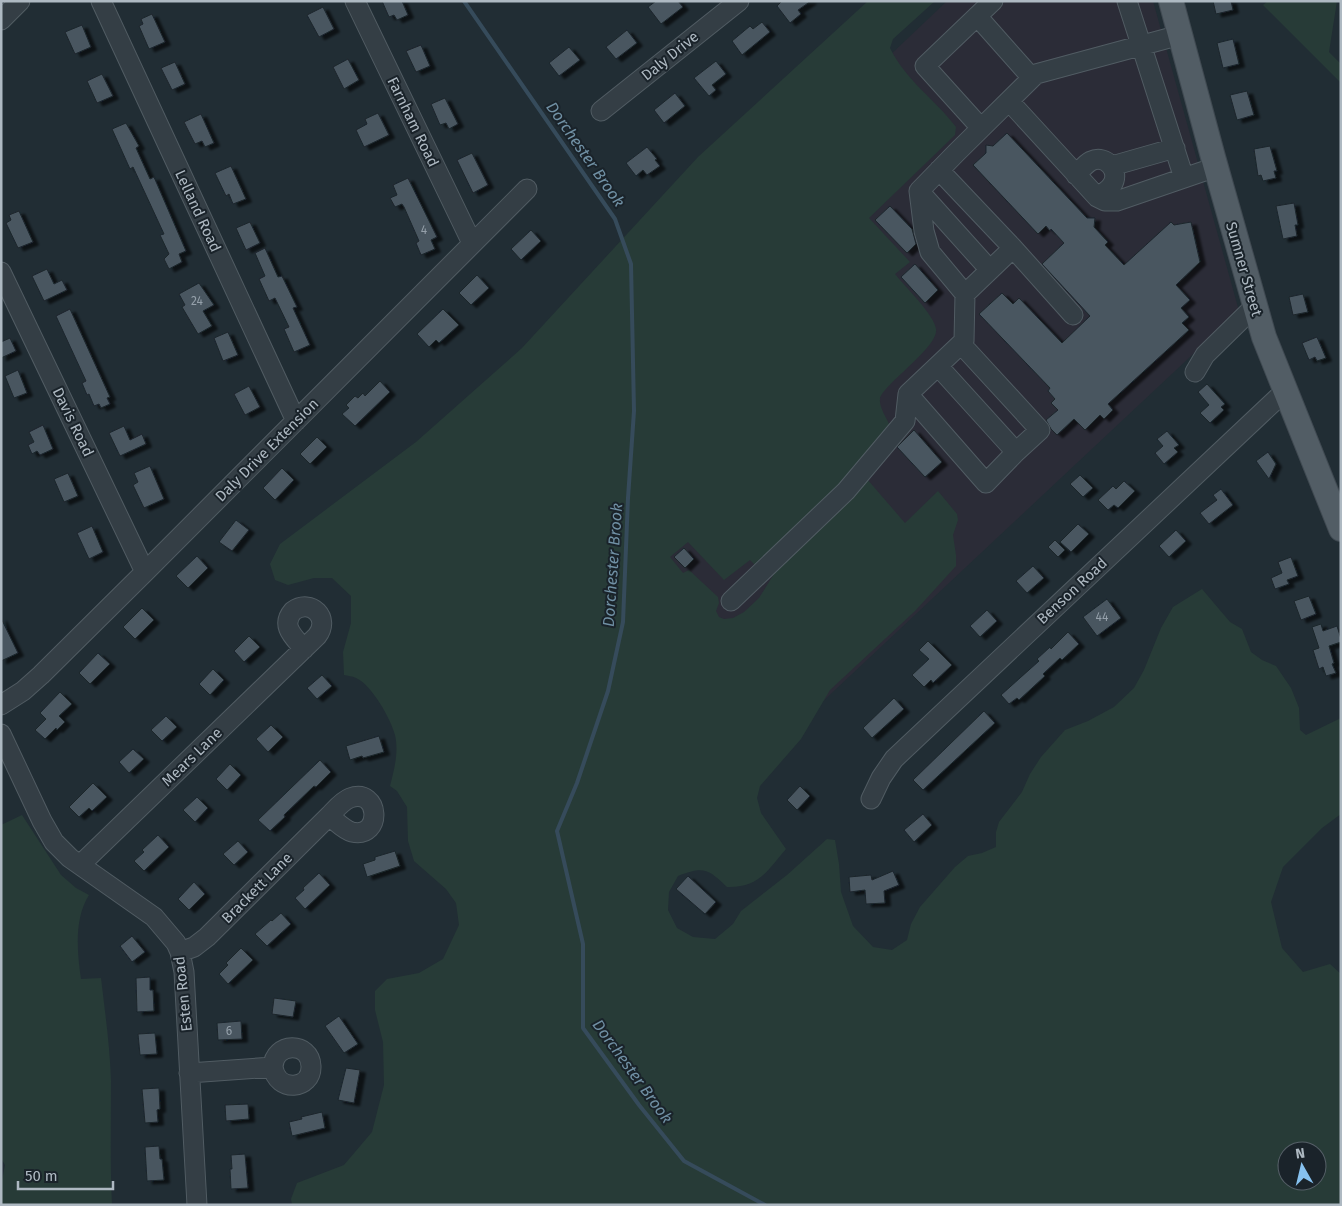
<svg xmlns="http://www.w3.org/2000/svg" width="1342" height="1206" viewBox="0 0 1342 1206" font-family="'Fira Sans',sans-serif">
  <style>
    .medical { fill: #2b2c37 }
    .green { fill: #273b37; fill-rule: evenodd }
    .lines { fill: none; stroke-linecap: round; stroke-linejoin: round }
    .stream { stroke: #364b5b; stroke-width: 4 }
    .building { fill: #495760; stroke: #1c252c; filter: url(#shadow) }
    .minor-casing { stroke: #515c63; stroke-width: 21 }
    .major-casing { stroke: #404a52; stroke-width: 26 }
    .minor { stroke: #343e45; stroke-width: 19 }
    .major { stroke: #525d65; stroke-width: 24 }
    .labels { text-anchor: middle; stroke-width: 4; stroke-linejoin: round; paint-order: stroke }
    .number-label { font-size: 12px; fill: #95a0aa }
    .street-label { font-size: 15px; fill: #aeb9c2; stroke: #1a232a }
    .water-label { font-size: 16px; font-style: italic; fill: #7090a4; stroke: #1a232a }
  </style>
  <defs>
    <filter id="shadow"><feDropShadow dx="5.5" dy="3" stdDeviation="1" flood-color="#0009"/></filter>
  </defs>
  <rect width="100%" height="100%" fill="#212d34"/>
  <path class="medical" d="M947,1H1153L1239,311L722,796L600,331Z"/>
  <path class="green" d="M868,1H935L893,39L890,48C907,82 934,98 956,127L955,135L869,218L910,262L895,274C905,287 934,314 936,329C939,347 881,386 880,399C879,407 886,417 889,424L886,430L850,476L758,568L750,560L724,580L688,542L670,557L683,573L689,570L718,597L719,603L716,611L719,617L724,619L733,618L744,612L759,598L774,574L867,479L905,523L938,491L957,514L958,520L953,535L956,555V566L915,611L830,690L801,739L760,786L757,798L761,813L786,849C767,871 759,888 727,887C708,869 704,866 678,876L669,892L668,910L677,928L693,937L715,939L733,924L741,911L787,875L827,839L835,840L839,864L841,892L853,926L873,947L892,950L907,940L911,924L920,907L955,867L968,856L982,853L996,847V832L999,822L1022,792L1030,774L1041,757L1065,730L1088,721L1114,707L1134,688L1144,670L1161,628L1173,607L1202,589L1230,622L1242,629L1251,652L1262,660L1276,666L1291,688L1299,708L1300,730L1306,735L1341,718V814L1322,828L1283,867L1271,902L1282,948L1303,972L1330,964L1341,974V1205H292L291,1199L297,1183L344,1165L372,1132L384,1085L383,1042L375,1010V991L387,979L419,973L443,959L459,925L456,903L446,889L414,861L408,841L407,807L397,791L390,786C394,770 399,752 395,735C391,719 371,684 356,678C352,676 348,676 344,675L343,652L351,623V596L332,578H314L288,585L275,580L270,564L280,544L416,442L522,348L698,157ZM1287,1151H1317V1181H1287Z
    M1268,1H1337L1329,52L1341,64V83L1263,5Z
    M22,815L61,875L76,888L89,895C74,919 77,951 81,979L101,978C105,1012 110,1047 111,1081C111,1123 110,1164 112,1205H1V1185L5,1165L1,1158V825Z"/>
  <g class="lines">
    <path class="stream" d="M464,1L615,219L631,264L634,411L628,498L623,622L608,691L577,783L557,831L583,944V1028L639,1105L684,1161L765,1205"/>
  </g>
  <path class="building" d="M382,1H402L408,15L397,20L394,15L389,17Z
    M656,1H678L683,7L661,24L648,7Z
    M782,1H811L798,10L801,14L790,23L777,6Z
    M1213,1H1231L1233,10L1216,14Z
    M323,7L334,29L319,37L307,15Z
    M152,14L165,42L149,49L139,26L143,24L141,19Z
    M762,22L770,32L742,55L732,41L750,26L753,29Z
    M82,25L91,47L75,54L65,32Z
    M627,30L637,43L616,59L606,47Z
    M1233,39L1239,64L1223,68L1217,43Z
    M421,45L430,66L416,72L406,51Z
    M569,47L580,60L559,76L549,63Z
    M348,59L359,80L344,89L333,67Z
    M716,61L726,74L712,85L716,90L709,96L694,78Z
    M175,62L185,84L172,90L161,68Z
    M102,74L113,96L97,103L87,81Z
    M1247,91L1254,115L1237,120L1230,95Z
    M675,93L685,106L664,123L654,110Z
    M445,98L458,124L449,129L446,123L440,125L431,104Z
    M378,113L389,135L364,147L356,130L367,124L365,119Z
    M201,114L214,143L205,147L202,141L195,144L184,122Z
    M126,123L139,146L136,148L150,179L154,177L186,251L179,254L182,262L169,269L164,259L169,254L160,235L164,234L133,167L130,169L112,129Z
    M1007,133L1087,218H1095L1094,227L1108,242L1105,245L1124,265L1171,222L1174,225L1191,222L1200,262L1176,285L1190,300L1181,308L1189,317L1182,323L1189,330L1108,404L1113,410L1104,419L1100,415L1085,430L1074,419L1057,435L1051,429L1046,420L1058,410L1051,403L1055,399L1048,391L1050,388L979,314L1002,293L1013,304L1019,298L1062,343L1090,316L1042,264L1064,243L1051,229L1050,231L1046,226L1038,234L973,165L986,153V145L993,146Z
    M1270,146L1277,171H1274L1276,178L1263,181L1261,175L1258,176L1254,149Z
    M647,147L657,159L655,160L660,166L647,175L643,170L636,176L626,163Z
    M472,153L488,185L473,193L457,160Z
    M231,166L246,199L233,204L229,194L226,196L215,173Z
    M408,178L437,237L431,240L435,249L421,255L416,243L419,241L404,207L402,204L395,207L390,198L397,195L393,185Z
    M1294,203L1298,225H1295L1297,236L1283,239L1276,206Z
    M890,206L912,229L916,244L907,253L875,220Z
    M19,211L33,242L18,248L6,223L11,220L9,215Z
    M250,222L260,243L246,250L236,228Z
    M531,230L541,241L521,260L511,249Z
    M265,248L278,277L282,276L297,307L293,308L310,345L294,352L284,329L289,327L275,298L269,301L259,279L265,276L255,253Z
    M915,264L938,290L925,303L901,277Z
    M47,269L54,284L62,280L67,290L44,301L32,276Z
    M477,275L489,288L471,305L459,293Z
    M199,283L214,305L203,311L212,326L198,334L182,307L185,305L179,294Z
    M1303,294L1308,312L1293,315L1289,297Z
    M70,309L110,397L107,398L110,404L101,408L99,404L94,406L89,394L87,395L82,383L86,381L56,316Z
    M443,309L459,325L439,343L436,340L429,347L417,334Z
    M228,332L238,355L223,361L214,338Z
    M1317,337L1326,358L1317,361L1315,357L1309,360L1302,343Z
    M10,338L16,351L1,358V342Z
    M18,370L27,393L14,398L5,376Z
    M380,381L390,392L355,426L342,414L349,408L346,405L355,396L358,398L363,393L365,396Z
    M1207,384L1225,404L1221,407L1224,410L1210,423L1200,413L1209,405L1198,392Z
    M249,386L260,407L245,415L234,394Z
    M43,425L53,449L40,455L37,451L32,454L28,445L34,442L29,432Z
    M124,426L130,440L142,434L146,444L120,456L109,433Z
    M914,430L942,462L925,477L897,447Z
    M1167,431L1179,445L1174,448L1178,452L1164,464L1155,453L1163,446L1157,439Z
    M317,437L327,447L310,464L300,454Z
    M1268,452L1276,464L1269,479L1256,461Z
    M150,466L164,499L144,508L133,485L138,482L134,473Z
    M282,468L294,480L275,500L263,488Z
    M68,473L78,496L64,502L54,479Z
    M1080,475L1093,488L1083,497L1070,484Z
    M1124,481L1135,491L1118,508L1114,505L1108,510L1098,500L1113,486L1116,489Z
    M1221,489L1233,505L1209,524L1200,513L1217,500L1213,495Z
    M236,520L249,530L232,551L219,542Z
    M1078,524L1089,534L1071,552L1060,542Z
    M92,526L103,552L89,559L77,533Z
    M1176,530L1186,541L1169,557L1159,546Z
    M1055,540L1065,550L1058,557L1048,547Z
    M684,548L694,559L685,568L674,557Z
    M197,556L208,568L188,588L176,576Z
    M1291,557L1298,576L1287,580L1289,584L1275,589L1271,578L1282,573L1278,562Z
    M1033,566L1044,578L1027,593L1016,581Z
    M1309,596L1316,614L1301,620L1294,601Z
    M1107,599L1121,618L1097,636L1083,617Z
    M142,608L154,620L135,639L123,627Z
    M987,610L997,621L980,637L970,626Z
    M1,618L18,653L1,661Z
    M1321,624L1323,631L1337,626L1341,639V642L1329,646L1334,663L1332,664L1336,673L1326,676L1323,667L1319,669L1313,650L1319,648L1312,627Z
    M1068,632L1079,644L1062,660L1060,658L1043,674L1045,676L1019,700L1017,698L1009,704L1001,695L1039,661L1037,659L1050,647L1051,649Z
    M249,636L260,647L244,662L234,651Z
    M928,641L952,665L933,683L931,680L924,687L912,675L929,659L919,650Z
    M98,653L110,664L90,684L79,673Z
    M213,669L224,680L210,695L199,684Z
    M322,675L332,686L317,699L307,688Z
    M60,692L72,704L59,716L65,722L57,730L56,728L45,739L35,730L46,719L40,713Z
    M894,698L904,709L872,738L863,728Z
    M984,711L995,723L923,790L913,780Z
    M166,716L177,727L162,741L151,730Z
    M271,725L283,737L268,752L256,739Z
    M379,736L384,752L363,758L362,756L350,760L346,746Z
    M133,749L144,759L129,773L119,762Z
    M320,760L331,772L316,787L314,786L284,815L285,817L270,831L258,820Z
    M230,764L241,775L227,790L216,779Z
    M93,783L107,797L92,811L89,808L79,817L69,807Z
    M800,786L810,796L797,810L787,800Z
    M197,797L208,808L195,822L183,810Z
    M923,814L932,825L914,842L904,830Z
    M158,835L169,847L144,871L134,861L144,852L142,850Z
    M238,841L248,852L234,865L223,854Z
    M395,851L400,866L367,877L363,864L375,860V857Z
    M893,871L899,885L884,891L885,903L866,904L865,890L850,892L849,877L871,875L872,880Z
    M319,873L330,885L305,909L295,898L304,890L303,888Z
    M688,876L716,902L705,914L676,889Z
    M194,882L205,894L189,910L178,899Z
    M281,913L291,924L267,946L255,934L271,920L272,921Z
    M132,936L145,952L132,962L120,946Z
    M241,948L253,960L228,984L219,974L228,965L226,963Z
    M150,977V990H153L154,1011L137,1012L136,978Z
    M274,998L296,1001L293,1017L272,1014Z
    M339,1016L358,1044L344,1053L325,1026Z
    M241,1021L242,1039L218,1040L217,1023Z
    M155,1033L157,1054L140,1055L138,1034Z
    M346,1068L360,1070L354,1103L338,1100Z
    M159,1088L160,1109L157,1110L158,1122L145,1123L142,1089Z
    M248,1104L249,1119L226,1121L225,1105Z
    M322,1112L325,1128L292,1136L289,1122L302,1119L301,1117Z
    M159,1146L160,1159H162L164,1180L147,1181L145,1147Z
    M245,1154L248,1188L231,1189L230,1169H232L231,1155Z"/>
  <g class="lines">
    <g class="minor-casing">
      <path id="minor" d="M101,1L296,421
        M355,1L472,243
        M1127,1L1184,178
        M977,16L1032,78
        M1,20L20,1
        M1009,101L1097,197L1105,201H1117L1216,167
        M601,111L739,1
        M981,128L925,66L993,1
        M1112,166L1175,148
        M939,170L1013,248L1073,315
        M1076,175C1081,170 1085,164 1091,161C1106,154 1121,171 1112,185C1109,190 1102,194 1097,197
        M919,191L990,270
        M1,272L145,572
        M965,294L1013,248
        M961,344L1040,430L1016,452
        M1195,372L1205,355L1255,306
        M908,394L986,483L1016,452L938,366
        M731,601L846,491L905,421L908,394L964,341L965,294L930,252L924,231L919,191L956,153L1036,74L1180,35
        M1,705L23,691L41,675L145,572L527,189
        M1,734L42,821L54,842L70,858L154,917L176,943L180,952L184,972L197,1205
        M871,799L881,778L894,759L1285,391
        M80,865L317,636C331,618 311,598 293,611C280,626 294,637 304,649
        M180,952L194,947L207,937L329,816C335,810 342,801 350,798C380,787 383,839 352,832C344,830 336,821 329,816
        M189,1073L273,1067C274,1042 310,1041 311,1066C312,1090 277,1093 273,1067"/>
    </g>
    <g class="major-casing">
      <path id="major" d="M1171,1L1213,157L1264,337L1341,529"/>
    </g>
    <use href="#minor" class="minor"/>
    <use href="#major" class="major"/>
  </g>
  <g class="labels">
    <g class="number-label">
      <text x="424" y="234">4</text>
      <text x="197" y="305">24</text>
      <text x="1102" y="621">44</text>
      <text x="229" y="1035">6</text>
    </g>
    <g class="street-label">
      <text transform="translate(670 56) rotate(-39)" y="5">Daly Drive</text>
      <text transform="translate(413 122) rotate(64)" y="5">Farnham Road</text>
      <text transform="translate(198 211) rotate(65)" y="5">Lelland Road</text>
      <text transform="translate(1244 269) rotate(74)" y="5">Sumner Street</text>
      <text transform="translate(73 422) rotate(64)" y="5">Davis Road</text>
      <text transform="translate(267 450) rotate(-45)" y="5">Daly Drive Extension</text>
      <text transform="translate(1072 591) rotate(-43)" y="5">Benson Road</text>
      <text transform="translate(192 757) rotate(-44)" y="5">Mears Lane</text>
      <text transform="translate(257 888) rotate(-45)" y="5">Brackett Lane</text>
      <text transform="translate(183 994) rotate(-96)" y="5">Esten Road</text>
    </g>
    <g class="water-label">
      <text transform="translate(586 154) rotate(55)" y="6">Dorchester Brook</text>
      <text transform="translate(612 565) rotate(-86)" y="6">Dorchester Brook</text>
      <text transform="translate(633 1071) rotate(54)" y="6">Dorchester Brook</text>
    </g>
  </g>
  <rect width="1342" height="1206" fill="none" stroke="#aeb9c2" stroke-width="5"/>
  <g transform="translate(1302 1166) rotate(352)"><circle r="24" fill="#1a232a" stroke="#555f67"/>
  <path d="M0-4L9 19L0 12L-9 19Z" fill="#86c1ef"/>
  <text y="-8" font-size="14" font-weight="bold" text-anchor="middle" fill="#aeb9c2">N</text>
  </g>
  <path d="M18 1181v8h95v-8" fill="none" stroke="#aeb9c2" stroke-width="2.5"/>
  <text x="25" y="1181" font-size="15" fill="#aeb9c2" stroke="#1a232a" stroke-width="4" paint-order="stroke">50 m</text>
</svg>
